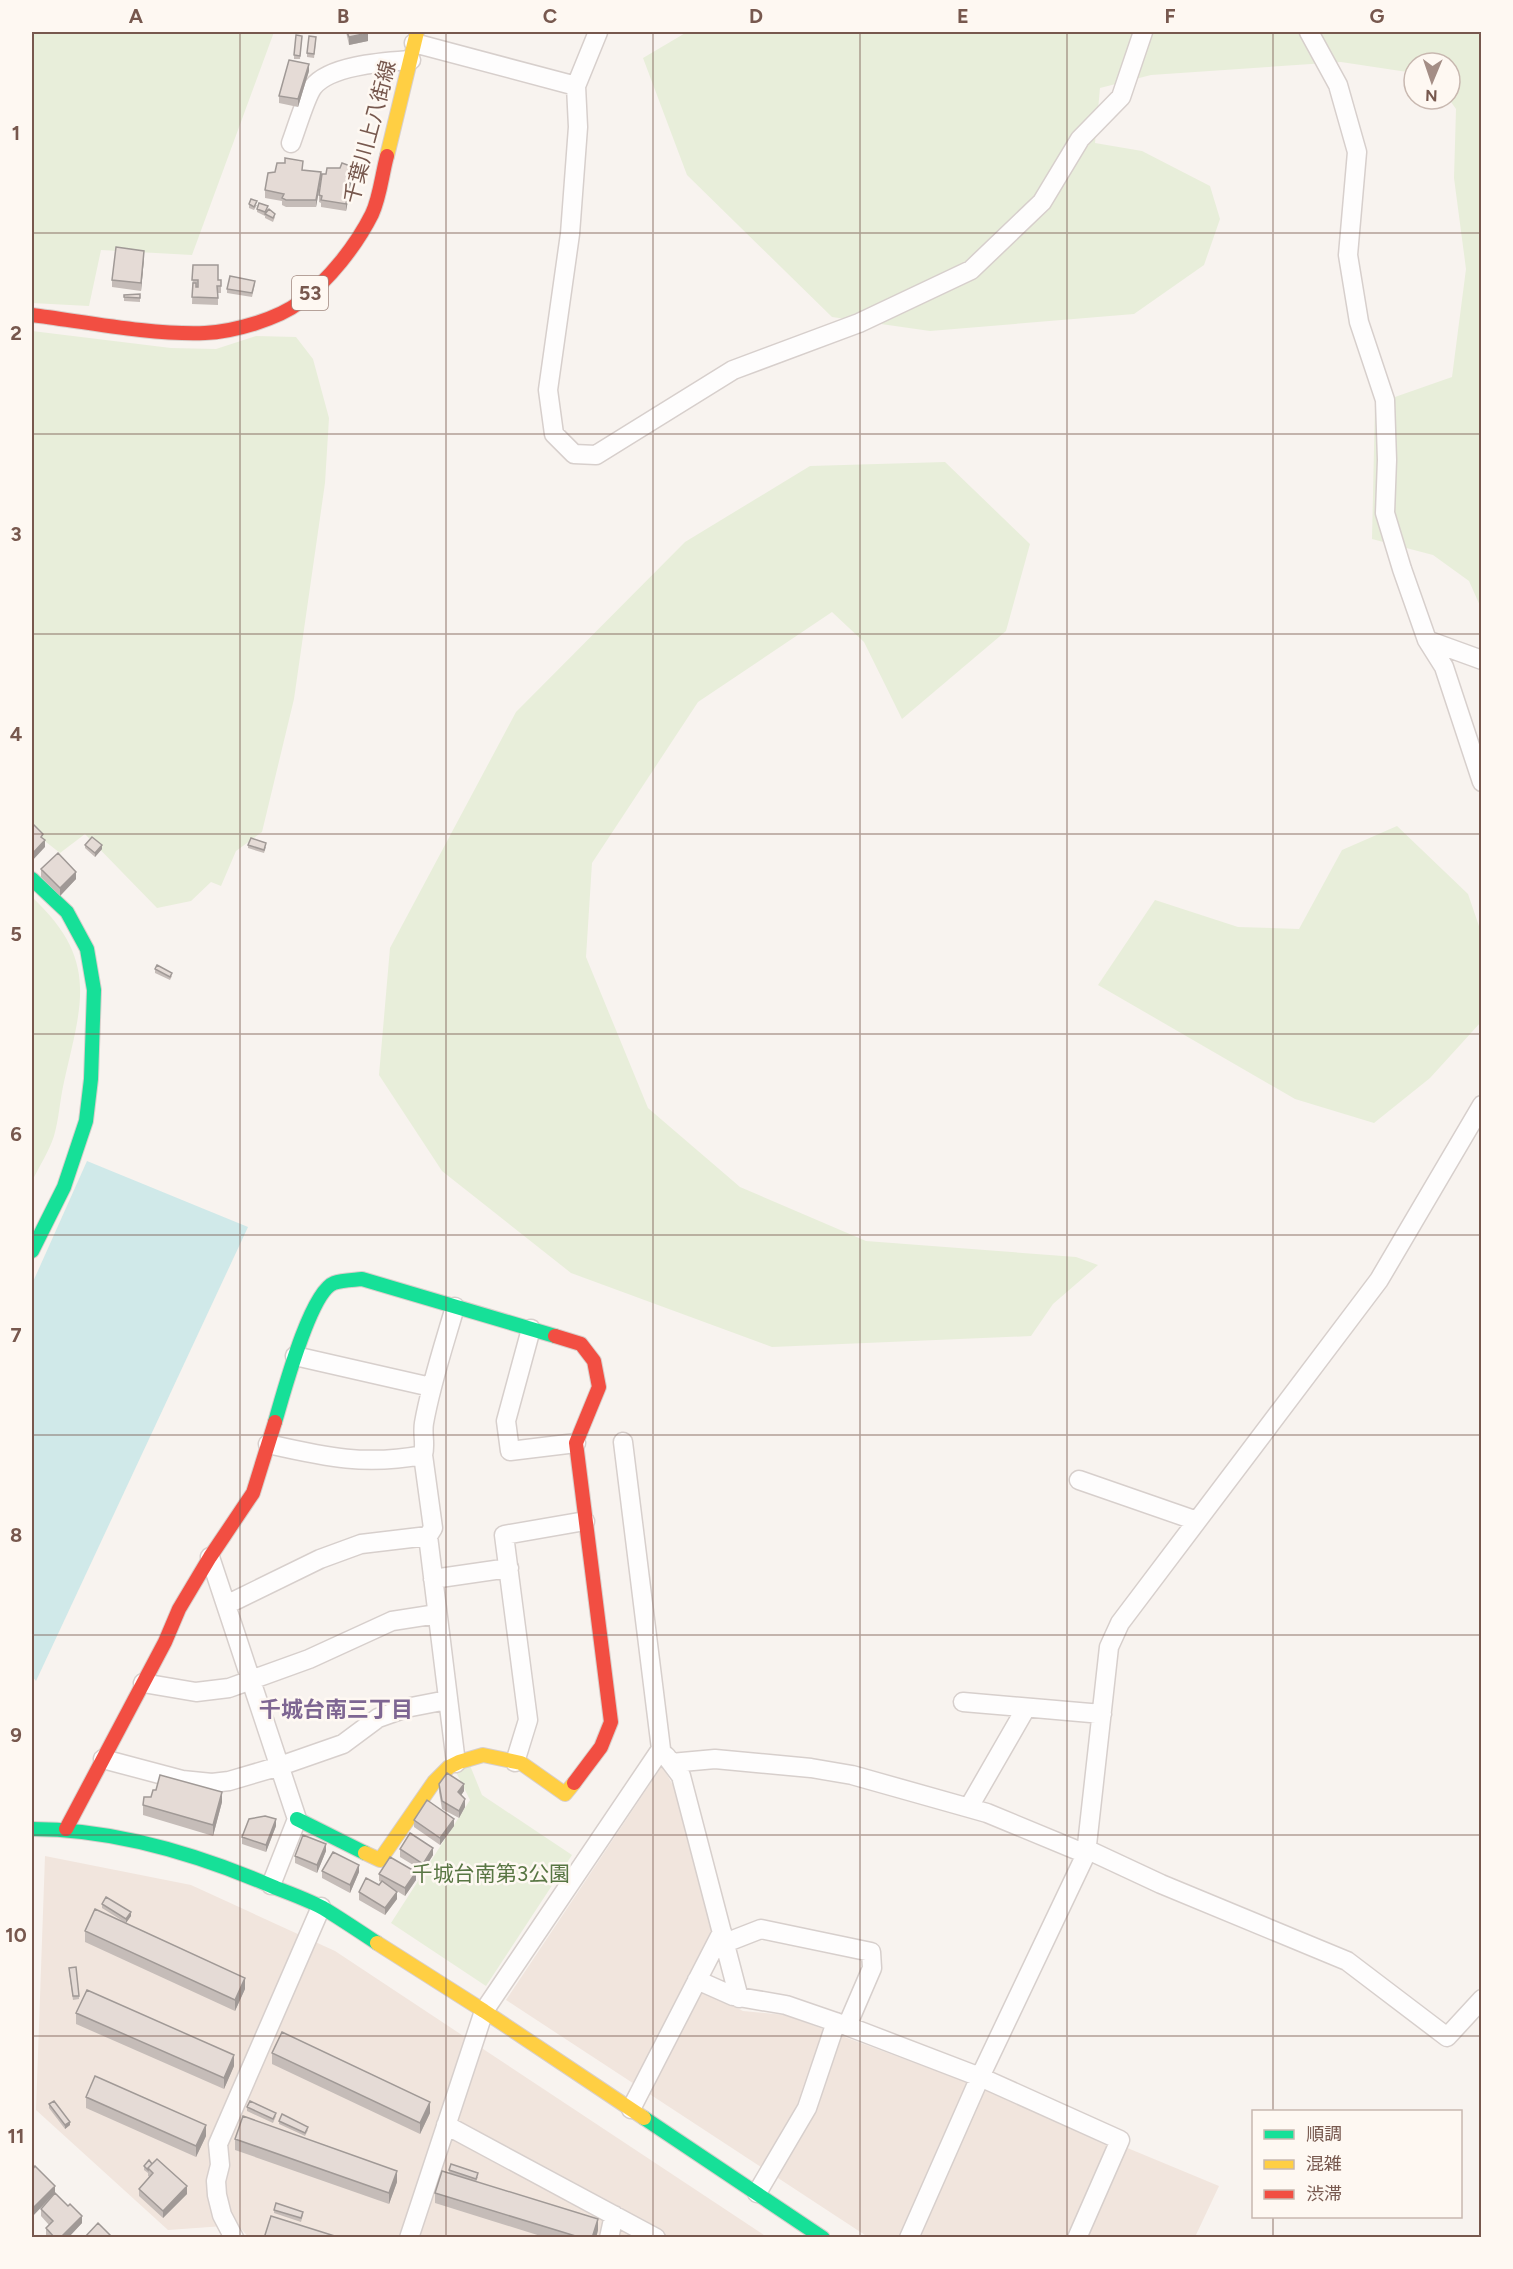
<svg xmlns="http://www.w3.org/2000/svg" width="1513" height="2269" viewBox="0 0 1513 2269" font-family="Figtree,'Noto Sans JP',sans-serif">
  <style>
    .residential { fill: #f1e5dd }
    .green { fill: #e8eeda }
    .water { fill: #d0e9e9 }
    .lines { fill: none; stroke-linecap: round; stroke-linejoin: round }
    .street-casing { stroke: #d7cfcc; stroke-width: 21 }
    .fast-casing { stroke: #d8cfcb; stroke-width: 16 }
    .slow-casing { stroke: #d8cfcb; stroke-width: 16 }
    .jam-casing { stroke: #d8cfcb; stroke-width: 16 }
    .street { stroke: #fefdfd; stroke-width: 18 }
    .fast { stroke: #16e098; stroke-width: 14 }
    .slow { stroke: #ffcf43; stroke-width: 14 }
    .jam { stroke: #f24e42; stroke-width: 14 }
    .wall { fill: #c5bcb8 }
    .shaded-wall { fill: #a09996 }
    .building { fill: #e5dbd6; stroke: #a09996; stroke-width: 1.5 }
    .grid { fill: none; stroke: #77584e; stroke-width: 1.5; stroke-opacity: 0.55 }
    .labels { text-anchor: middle; stroke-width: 5; stroke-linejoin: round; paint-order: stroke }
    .shield { fill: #fef8f2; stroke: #a0887f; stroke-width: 1.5 }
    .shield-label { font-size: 20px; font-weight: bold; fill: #77584e }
    .street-label { font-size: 21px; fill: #77584e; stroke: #fef8f2 }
    .park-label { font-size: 21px; fill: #587643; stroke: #fef8f2 }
    .neighbourhood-label { font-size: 22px; font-weight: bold; fill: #7e6692; stroke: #fef8f2 }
    .neatline { fill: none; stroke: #77584e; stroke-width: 2 }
    .grid-label { font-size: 20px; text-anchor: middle; font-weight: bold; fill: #77584e }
  </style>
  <rect width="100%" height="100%" fill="#f8f3ef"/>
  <path class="residential" d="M662,1766L674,1787L712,1932L687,1982L743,2011L785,2015L988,2090L1219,2186L1195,2237H868L506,2000Z
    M45,1856L191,1885L335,1951L767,2237L249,2238L238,2225L168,2230L36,2110Z"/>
  <path class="green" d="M32,32H274L192,255L101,250L89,306L32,303Z
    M687,32H1481V608L1469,581L1433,555L1372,539L1375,404L1452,377L1466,269L1454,178L1456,109L1449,99L1450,63H1414V73L1341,62L1151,75L1100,88L1095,143L1142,151L1210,186L1220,219L1204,265L1134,314L930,331L832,317L687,175L643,58Z
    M32,331L171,348L216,349L256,336L296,337L313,359L329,418L325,483L294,699L262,832L236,851L221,886L211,882L191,901L157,908L85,834L60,853L32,831Z
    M945,462L1030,544L1006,631L902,719L864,642L832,612L698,702L592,863L586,957L648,1108L740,1187L866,1241L1076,1257L1098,1265L1053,1304L1031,1336L772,1347L571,1273L442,1171L379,1075L390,948L516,712L685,542L810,466Z
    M1397,826L1468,894L1481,932V1022L1430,1078L1374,1123L1295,1099L1098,985L1155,900L1238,927L1299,929L1342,850Z
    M32,897C99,960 82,1002 64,1082C60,1099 59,1119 54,1136C49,1151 39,1167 32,1181Z
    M469,1763L482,1795L572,1855L486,1986L391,1923L470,1800L455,1770Z"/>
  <path class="water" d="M87,1161L248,1227L36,1681L32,1676V1284Z"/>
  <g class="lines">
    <g class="street-casing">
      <path id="street" d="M598,32L576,86L578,127L570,234L548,390L554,434L574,454L596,455L733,370L859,323L971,270L1042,202L1080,139L1121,97L1143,32
        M1309,32L1338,85L1357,152L1348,255L1359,322L1385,400L1387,460L1385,513L1402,569L1427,640L1444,667L1482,782
        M414,43L576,86
        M291,143C296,130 306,96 313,87C330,65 385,62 411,60
        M1427,640L1482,660
        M455,1307C444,1345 431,1383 424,1423C422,1434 426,1444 423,1455L433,1528L428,1536L456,1763
        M531,1329L506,1421L510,1451L576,1443
        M295,1356L431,1387
        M268,1444C326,1457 364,1466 423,1455
        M1079,1480L1197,1521
        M210,1557L297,1819L271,1885
        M433,1579L509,1568
        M226,1605L320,1559L361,1544L428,1536
        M143,1683L196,1692L229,1688L309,1659L392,1621L437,1614
        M963,1702L1102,1714
        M666,1756L681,1776L739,1998
        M103,1759L182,1780L212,1783L229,1781L280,1766L343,1744L378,1718L406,1708L447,1700
        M515,1762L528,1720L504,1535L585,1521
        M671,1763L715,1759L811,1768L852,1775L987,1813L1086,1854
        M969,1807L1026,1708
        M1086,1849L1161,1884L1347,1961L1447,2037L1482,1999
        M725,1943L761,1929L871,1952L872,1968L847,2026
        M697,1980L733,1996L786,2005L847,2026L980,2077L1120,2140L1077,2238
        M631,2109L722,1932
        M446,2125L656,2238
        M757,2193L807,2108L836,2022
        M234,2238L222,2215L217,2195L216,2181L220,2165L218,2144L321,1907
        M409,2238L484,2011L661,1749L623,1442
        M609,2238L614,2215
        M909,2238L980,2077L1086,1854L1109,1647L1120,1623L1379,1280L1482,1105"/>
    </g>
    <g class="fast-casing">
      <path id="fast" d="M32,879L67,912L87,949L94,990L91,1079L86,1121L64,1187L32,1251
        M275,1422C283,1395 310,1292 334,1283C342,1280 353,1280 362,1279L555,1336
        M297,1819L365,1853
        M32,1829C116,1829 200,1855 276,1888C292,1894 308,1900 323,1908C341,1919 359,1931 377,1943
        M644,2118L823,2238"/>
    </g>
    <g class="slow-casing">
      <path id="slow" d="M387,156L417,32
        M365,1853L380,1860L434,1782L449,1767L459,1762L483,1755L521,1763L565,1794L574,1783
        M377,1943L484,2011L644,2118"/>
    </g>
    <g class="jam-casing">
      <path id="jam" d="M32,315C86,322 152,335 205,333C233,332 278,319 300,302C329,280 356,246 372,214C380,197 382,174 387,156
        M555,1336L581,1344L594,1361L599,1387L576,1443L611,1722L601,1747L574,1783
        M66,1829L165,1642L179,1609L210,1557L253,1493L275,1422"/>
    </g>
    <use href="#street" class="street"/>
    <use href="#fast" class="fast"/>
    <use href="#slow" class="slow"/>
    <use href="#jam" class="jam"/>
  </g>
  <path class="wall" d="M346,32H368V41L349,45Z
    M302,36L300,59H294V55Z
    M316,41L314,58L307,57V53Z
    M309,71L298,107L279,103V96Z
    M303,170L321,179L316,207H286L282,205V201L265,198V190L275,172Z
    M353,175L346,211L321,207V203L319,202V195Z
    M249,204L257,205L254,210L249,208Z
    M257,209H268L275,217L273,222L265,218V214V216L257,212Z
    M144,258L141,291L112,287V280Z
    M193,265L218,280L221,286V293H218V305L192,304Z
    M255,284L252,297L227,293V289Z
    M140,294V302L124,301V295Z
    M85,845L102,849L95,857L85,848Z
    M248,845L266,847L264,853L248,848Z
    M41,869L76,879L60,896L41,877Z
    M155,969L172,976L170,980L155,973Z
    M439,1784L464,1791L461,1795L465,1807L459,1818L442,1809L439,1792Z
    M151,1797L222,1802L213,1836L143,1815V1805Z
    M414,1820L454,1826L440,1845L414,1827Z
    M276,1826L266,1852L242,1844V1837Z
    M400,1849L433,1855L423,1871L400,1857Z
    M326,1851L317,1873L295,1863V1856Z
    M322,1871L359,1872L350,1893L322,1878Z
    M379,1874L416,1880L405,1896L392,1888L397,1899L385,1915L359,1900V1892L379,1885L381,1882L379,1881Z
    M102,1904L131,1916L126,1923L102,1908Z
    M85,1931L245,1989L235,2011L85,1942Z
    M69,1971L79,1996V1999L73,2000Z
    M76,2013L234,2066L224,2089L76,2024Z
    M272,2053L430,2113L420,2134L272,2064Z
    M86,2097L206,2136L196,2157L86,2108Z
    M49,2104L70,2125L65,2129L49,2108Z
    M247,2107L276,2116L273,2123L247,2111Z
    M279,2121L308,2130L305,2136L279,2124Z
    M235,2139L397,2182L389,2204L235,2150Z
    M152,2164L187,2194L163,2218L139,2196V2189L150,2177L148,2176V2173L144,2170V2166Z
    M449,2170L478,2177L476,2182L598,2230L596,2238H547L435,2203V2193L449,2173Z
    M41,2209L82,2223L68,2238H48L46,2235V2228L49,2225L41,2216Z
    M274,2210L303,2215L301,2222L274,2213Z"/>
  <path class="shaded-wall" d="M368,33V41L349,45V37Z
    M309,64V71L298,107V99Z
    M353,167V175L346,211V204Z
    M321,172V179L316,207V200Z
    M144,251V258L141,291V283Z
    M45,840V847L32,861V854Z
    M102,845V849L95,857V853Z
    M76,872V879L60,896V888Z
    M464,1784V1791L458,1800V1792Z
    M222,1792V1802L213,1836V1825Z
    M465,1799V1807L459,1818V1811Z
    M276,1819V1826L266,1852V1845Z
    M454,1819V1826L440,1845V1838Z
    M326,1844V1851L317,1873V1865Z
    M433,1848V1855L423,1871V1864Z
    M359,1865V1872L350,1893V1885Z
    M416,1872V1880L405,1896V1888Z
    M397,1892V1899L385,1915V1908Z
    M131,1912V1916L126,1923V1919Z
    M245,1978V1989L235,2011V2000Z
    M234,2055V2066L224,2089V2078Z
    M430,2102V2113L420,2134V2123Z
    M70,2122V2125L65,2129V2125Z
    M206,2125V2136L196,2157V2146Z
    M397,2171V2182L389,2204V2193Z
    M55,2186V2193L32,2217V2209Z
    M187,2186V2194L163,2218V2211Z
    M82,2216V2223L68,2238H60Z
    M598,2219V2230L596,2238H592Z"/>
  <path class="building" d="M347,32H368V33L349,37Z
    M296,35L302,36L300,56L294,55Z
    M309,36L316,37L314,54L307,53Z
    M289,60L309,64L298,99L279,96Z
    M285,158L303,161L302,170L321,172L316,200H286L282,198L284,194L265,190L268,173L275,172L277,163H285Z
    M342,163L353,167L346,204L321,200L322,196L319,195L322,174H326L327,168H340Z
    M251,199L257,201L254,207L249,204Z
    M259,203L268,206L265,212L257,209Z
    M269,209L275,214L273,218L265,214Z
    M116,247L144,251L141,283L112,280Z
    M193,265H218V280H221V286H217L218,298L192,297L193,283H196V287H198V280H192Z
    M230,276L255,281L252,293L227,289Z
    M140,294V298L124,297V295Z
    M32,823L43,834L41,837L45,840L32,854Z
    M92,837L102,845L95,853L85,845Z
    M251,838L266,843L264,850L248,845Z
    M58,853L76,872L60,888L41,869Z
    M157,965L172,973L170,977L155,969Z
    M447,1773L464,1784L458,1792L465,1799L459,1811L442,1801L439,1784Z
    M160,1775L222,1792L213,1825L143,1805L144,1797H151L153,1790H156Z
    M427,1800L454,1819L440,1838L414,1820Z
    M265,1816L276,1819L266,1845L242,1837L249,1819Z
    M410,1833L433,1848L423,1864L400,1849Z
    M303,1835L326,1844L317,1865L295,1856Z
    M333,1852L359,1865L350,1885L322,1871Z
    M390,1857L416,1872L405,1888L379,1874Z
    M366,1878L379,1885L382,1881L397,1892L385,1908L359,1892Z
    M106,1897L131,1912L126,1919L102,1904Z
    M95,1909L245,1978L235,2000L85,1931Z
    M76,1967L79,1996H73L69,1968Z
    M87,1990L234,2055L224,2078L76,2013Z
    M282,2032L430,2102L420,2123L272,2053Z
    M95,2076L206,2125L196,2146L86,2097Z
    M54,2101L70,2122L65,2125L49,2104Z
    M250,2101L276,2113L273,2119L247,2107Z
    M282,2114L308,2127L305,2133L279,2121Z
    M243,2116L397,2171L389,2193L235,2139Z
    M157,2159L187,2186L163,2211L139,2189L153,2173L148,2168Z
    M149,2160L152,2164L148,2168V2170L144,2166Z
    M451,2164L478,2173L476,2179L449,2170Z
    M35,2166L55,2186L32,2209V2170Z
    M442,2171L598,2219L592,2238H582L435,2193Z
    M55,2193L68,2206L70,2204L82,2216L60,2238H55L46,2228L53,2221L41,2209Z
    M276,2203L303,2212L301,2218L274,2210Z
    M271,2216L341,2238H273L265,2235Z
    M98,2223L113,2238H84Z"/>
  <path class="grid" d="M240,32V2238M446,32V2238M653,32V2238M860,32V2238M1067,32V2238M1273,32V2112M32,233H1482M32,434H1482M32,634H1482M32,834H1482M32,1034H1482M32,1235H1482M32,1435H1482M32,1635H1482M32,1835H1482M32,2036H1482M1273,2216V2238"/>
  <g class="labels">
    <rect class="shield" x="292" y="276" width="36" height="34" rx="4.5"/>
    <g class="shield-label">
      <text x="310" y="300">53</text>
    </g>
    <g class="street-label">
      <text transform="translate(370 132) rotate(-75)" y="7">千葉川上八街線</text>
    </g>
    <g class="park-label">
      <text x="491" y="1881">千城台南第3公園</text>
    </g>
    <g class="neighbourhood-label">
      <text x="336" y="1717">千城台南三丁目</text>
    </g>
  </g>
  <rect width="1513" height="2269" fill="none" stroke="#fef8f2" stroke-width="66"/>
  <rect x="1252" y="2110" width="210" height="108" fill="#fef8f2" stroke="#c8b8b0" stroke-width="1.5"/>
  <rect x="1264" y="2130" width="30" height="9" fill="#16e098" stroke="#c8b8b0" stroke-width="1.5"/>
  <text x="1306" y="2140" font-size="18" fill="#77584e">順調</text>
  <rect x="1264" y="2160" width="30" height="9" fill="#ffcf43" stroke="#c8b8b0" stroke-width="1.5"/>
  <text x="1306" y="2170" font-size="18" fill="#77584e">混雑</text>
  <rect x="1264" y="2190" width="30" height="9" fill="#f24e42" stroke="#c8b8b0" stroke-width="1.5"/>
  <text x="1306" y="2200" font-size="18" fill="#77584e">渋滞</text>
  <g transform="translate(1432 81) rotate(182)"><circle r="28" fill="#fef8f2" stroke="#c8b8b0" stroke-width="1.5"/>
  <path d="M0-4.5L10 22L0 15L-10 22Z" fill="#a48e86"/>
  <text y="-9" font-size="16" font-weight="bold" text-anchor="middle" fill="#77584e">N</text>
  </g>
  <rect x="33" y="33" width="1447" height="2203" class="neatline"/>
  <g class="grid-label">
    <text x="136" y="23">A</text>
    <text x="343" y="23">B</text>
    <text x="550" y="23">C</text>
    <text x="756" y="23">D</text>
    <text x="963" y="23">E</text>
    <text x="1170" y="23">F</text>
    <text x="1377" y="23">G</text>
    <text x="16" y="140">1</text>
    <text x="16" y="340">2</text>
    <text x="16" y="541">3</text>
    <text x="16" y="741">4</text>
    <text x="16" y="941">5</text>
    <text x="16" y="1141">6</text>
    <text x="16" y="1342">7</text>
    <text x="16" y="1542">8</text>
    <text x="16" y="1742">9</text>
    <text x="16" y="1942">10</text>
    <text x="16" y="2143">11</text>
  </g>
</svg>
